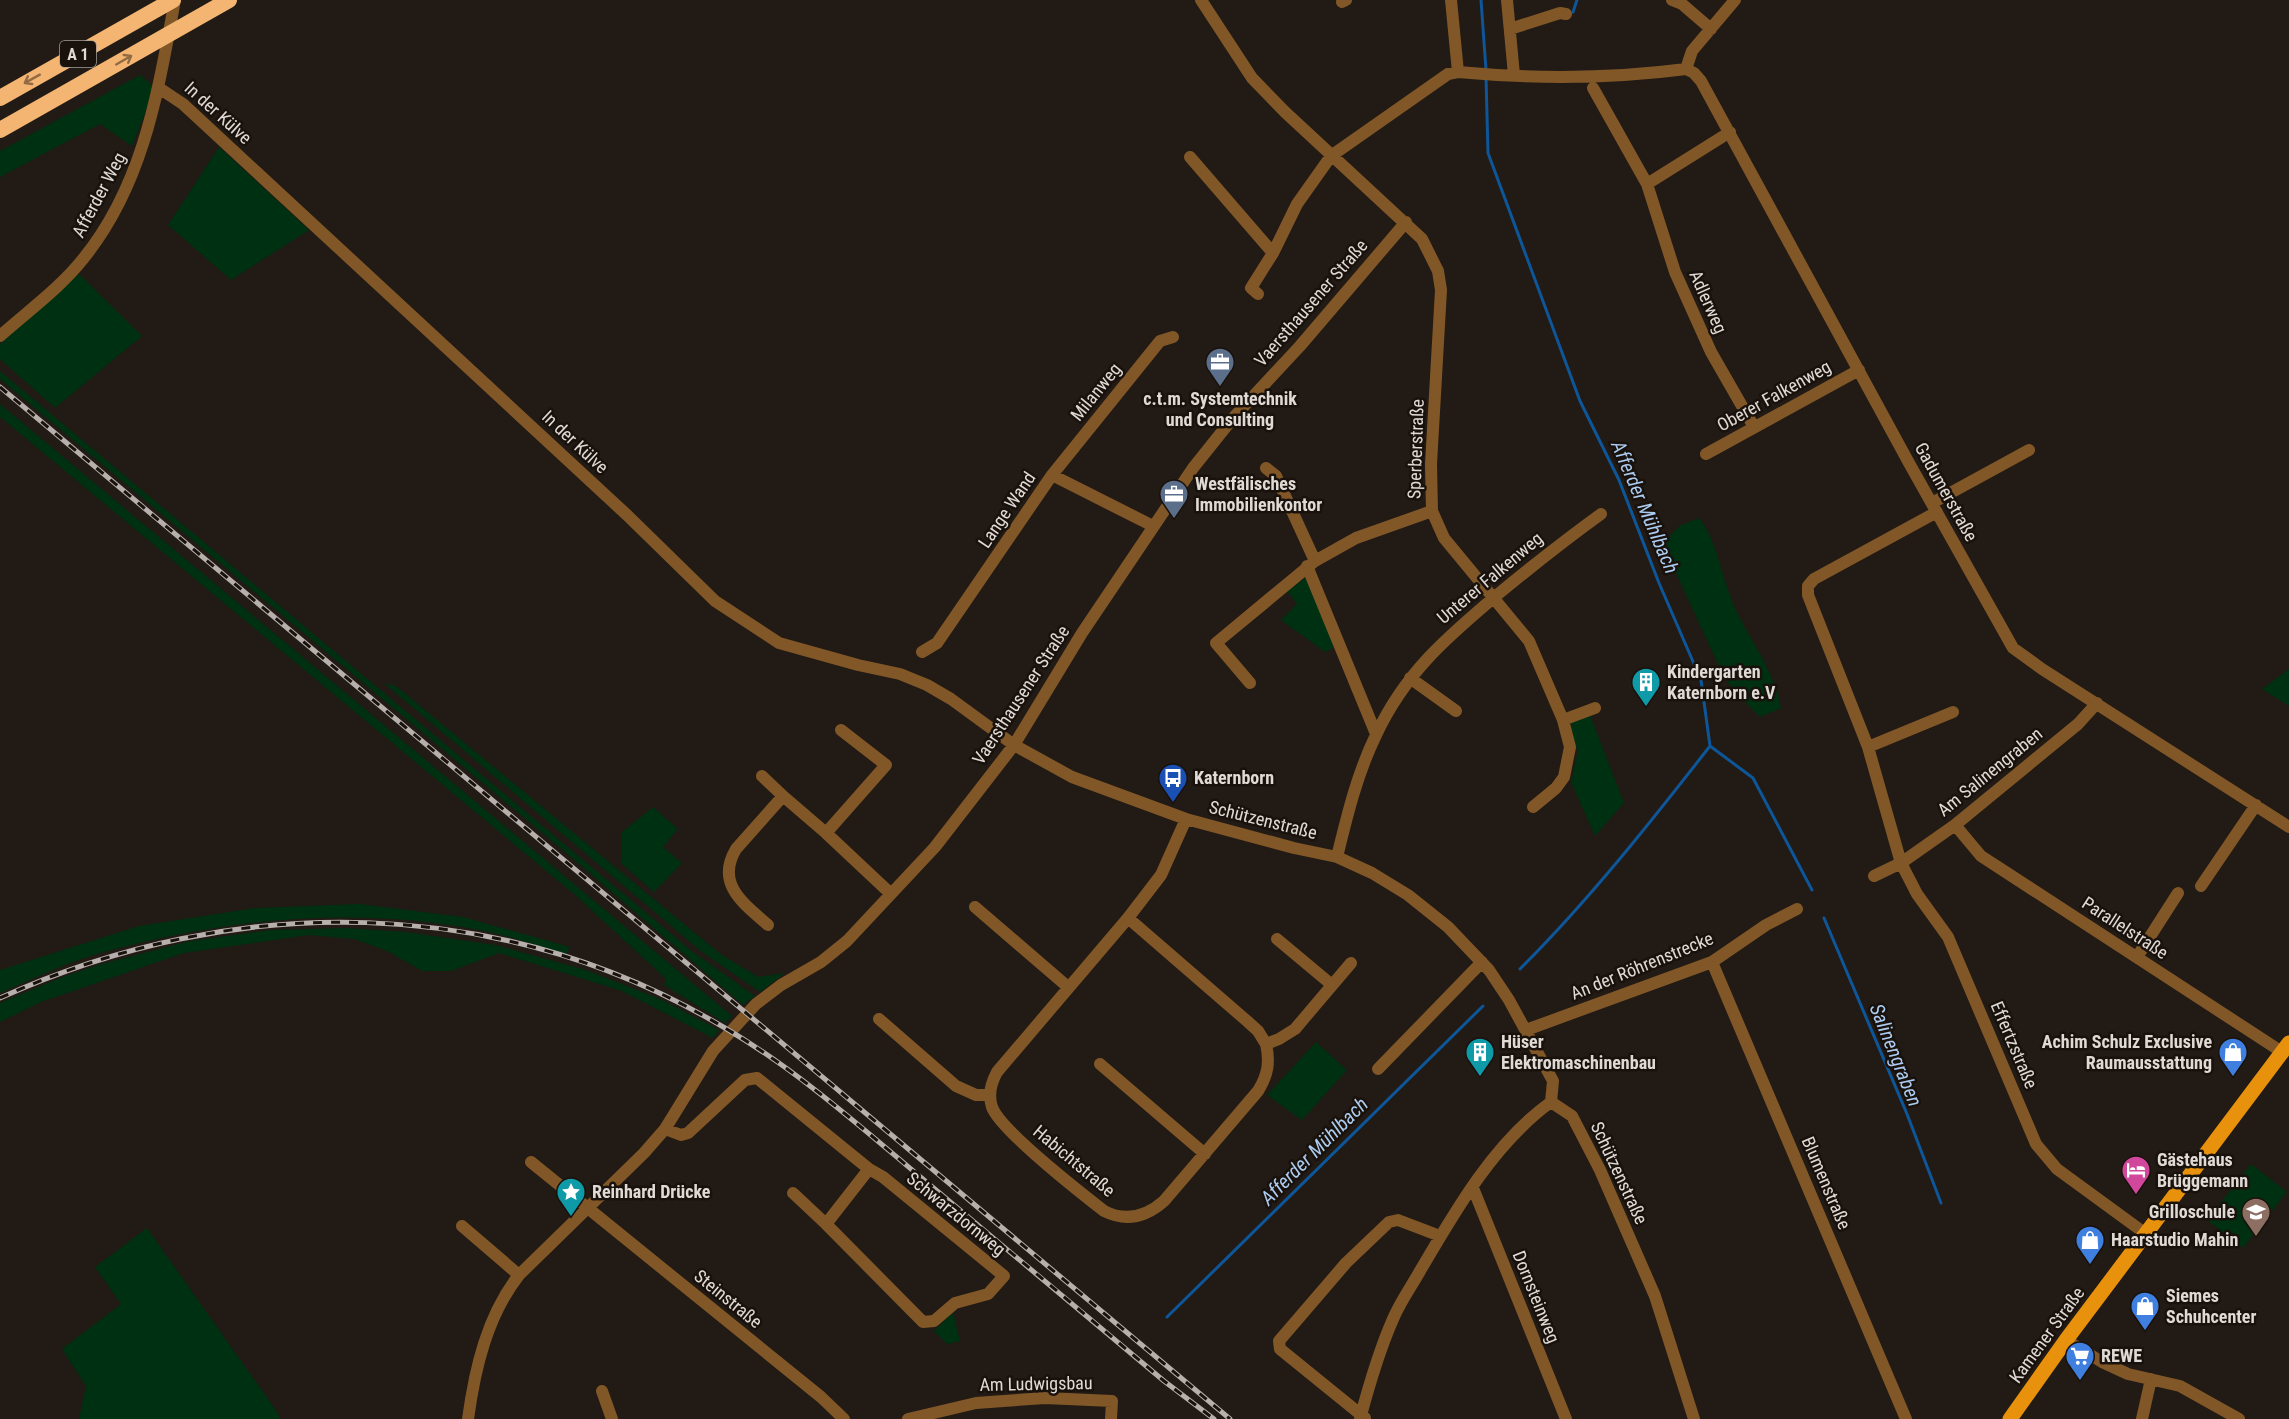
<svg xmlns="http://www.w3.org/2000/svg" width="2289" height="1419" viewBox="0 0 2289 1419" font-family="'Roboto Condensed',sans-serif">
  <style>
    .green { fill: #003012 }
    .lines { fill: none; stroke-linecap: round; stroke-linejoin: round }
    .stream { stroke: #0d5699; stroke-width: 3 }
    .minor { stroke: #815727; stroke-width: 12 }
    .major { stroke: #e8910c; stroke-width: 15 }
    .highway { stroke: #f5b572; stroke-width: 16 }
    .rail-casing { stroke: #b6afab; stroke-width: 5 }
    .rail { stroke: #19110b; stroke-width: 3; stroke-dasharray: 9; stroke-linecap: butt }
    .oneway { stroke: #926b44 }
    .labels { text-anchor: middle; stroke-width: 5; stroke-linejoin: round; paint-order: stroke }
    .shield { fill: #19110b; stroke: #a49e99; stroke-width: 1.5 }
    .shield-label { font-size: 16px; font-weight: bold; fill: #e0dad6 }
    .street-label { font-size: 18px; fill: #e0dad6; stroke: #19110b }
    .poi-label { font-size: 18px; font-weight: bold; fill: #e0dad6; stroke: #19110b; text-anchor: start }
    .water-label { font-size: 20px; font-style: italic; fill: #abcbf0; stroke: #19110b }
  </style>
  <rect width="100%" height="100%" fill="#221a14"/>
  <path class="green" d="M140,75L155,88L132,146L100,124L0,177V151Z
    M219,147L309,230L231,280L168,225Z
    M79,274L142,336L55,408L0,359V344Z
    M0,371L693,952L755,996L743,1005L564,851L0,379Z
    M0,404L732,1016L725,1023L664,985L666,979L574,894L0,417Z
    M1699,518C1716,538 1722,577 1733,603C1748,639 1774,668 1781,708L1760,717L1739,696L1725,679L1662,543L1681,525Z
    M1306,577L1335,647L1325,652L1281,620L1297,604L1287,591Z
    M2289,669V706L2262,689Z
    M384,683L396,686L719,953L758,977L785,973L760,992L702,952Z
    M1590,715L1624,803L1595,836L1571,782L1578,751L1569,728L1572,722Z
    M653,807L678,829L663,847L682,863L654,892L622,864V832Z
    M360,904L463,917L570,947L567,954C543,947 518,939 493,933C362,904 225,918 97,954C64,964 32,979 0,993V970L139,926L255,908Z
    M347,928L406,932L495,945L586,970L660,999L719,1030L713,1038L622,991L499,953L451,971H422L387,951L354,939L309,935L184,953L41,1002L0,1022V1003L60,978L98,965L190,941L271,930Z
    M1316,1042L1347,1070L1302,1120L1267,1095Z
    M2251,1164L2287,1192L2243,1248L2207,1220Z
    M147,1228L275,1409L281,1419H79L86,1386L62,1349L121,1304L95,1267Z
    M953,1312L960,1341L947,1344L934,1331Z"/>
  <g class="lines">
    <path class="stream" d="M1481,0L1486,70
      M1573,12L1577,0
      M1486,77L1488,153L1580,401L1619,480L1659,583L1701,680L1710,746C1650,823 1589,900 1520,969
      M1710,746L1753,778L1812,890
      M1824,918L1907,1114L1941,1203
      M1167,1317L1483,1006"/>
    <path class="minor" d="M1201,0L1252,78L1285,112L1422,239L1438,271L1441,290L1431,464L1432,511L1444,538L1529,641L1563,720L1570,747L1564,777L1556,788L1533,807
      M1451,0L1458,72
      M1507,0L1514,75
      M1672,0L1682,4L1711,29
      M1342,2L1346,0
      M1510,29L1560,13L1566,14
      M1686,69L1694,73L1701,81L1909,463L2013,648L2042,669L2289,827
      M1686,69L1692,51L1735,0
      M159,88L183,104L627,515L715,601L779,643L858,665L900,674L927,685L951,699L1014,745L1072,777L1186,819L1294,848L1337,857L1372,873L1408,895L1448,927L1489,970L1509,1000L1553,1081L1551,1102
      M1593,88L1647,184
      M1730,132L1647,184L1675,272L1711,352L1754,427
      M1190,157L1273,253
      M1258,294L1251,288L1273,253L1297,204L1331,156L1448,74L1458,72C1534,79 1610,79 1686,69
      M0,336C28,311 60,288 83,259C144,184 158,91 175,0
      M1706,454L1859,370
      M1266,468L1276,476L1315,561
      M1052,475L1160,341L1173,337
      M1932,503L2029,450
      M1937,512L1814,579L1808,586V595L1868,747L1901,863L1955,825L2078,724L2097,703
      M1307,566L1376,734
      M922,652L937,643L1052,475L1153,526
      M1410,678L1456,711
      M1250,683L1216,643L1315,561L1356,538L1432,511
      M1563,720L1595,708
      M1868,747L1953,712
      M762,776L783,796
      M1186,819L1161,875L1128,918L997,1072C991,1083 988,1095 992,1107C1000,1130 1081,1193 1104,1211C1126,1222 1146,1217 1164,1201L1258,1091C1268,1075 1270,1062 1266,1044L1279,1039L1295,1029L1351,963
      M1955,825L1981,856L2282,1052
      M826,833L886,765L841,730
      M1337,857C1347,816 1357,774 1376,735C1405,673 1446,638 1497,595C1531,567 1565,540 1601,514
      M1874,876L1901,863L1917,894L1948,937L2036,1144L2057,1169L2146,1234
      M2201,886L2256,805
      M975,907L1068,987
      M1128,918L1247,1021L1258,1031L1266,1044
      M768,925C744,904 715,884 736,849L783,796L826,833L891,894
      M1277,939L1332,985
      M2137,957L2178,893
      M1712,962L1906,1419
      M879,1019L956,1086L976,1095H990
      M1526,1030L1712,962L1766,925L1797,909
      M1100,1064L1205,1154
      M1378,1069L1482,962
      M1551,1102L1572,1116L1600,1170L1655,1296L1694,1419
      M665,1129L681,1135L688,1133L745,1080L757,1078L869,1169L883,1177L1004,1276L988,1294L955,1303L934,1321L923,1322L826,1224L869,1169
      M531,1162L821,1397L844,1419
      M1473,1188L1566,1419
      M793,1193L826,1224
      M462,1226L519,1275L644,1153L665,1129L713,1051L756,1004L781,985L821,962L847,941L935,847L1014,745L1082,633L1193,468L1233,418L1300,346L1406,222
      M2066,1340L2102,1362L2128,1374L2180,1386L2239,1419
      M602,1391L612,1419
      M1365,1418L1280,1349L1279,1341L1346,1263L1389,1222L1398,1220L1440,1236
      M468,1419C475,1368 487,1316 519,1275
      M908,1419L976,1403L1045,1398L1112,1401L1111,1419
      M1360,1419C1369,1385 1379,1351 1393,1319C1400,1302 1411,1287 1420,1271C1455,1211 1494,1143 1551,1102
      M2142,1419L2151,1379"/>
    <path class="major" d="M2010,1419L2066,1340L2289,1043"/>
    <path class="highway" d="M0,98L173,0
      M0,130L229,0"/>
    <g class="rail-casing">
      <path id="rail" d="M0,387L1230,1419
        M0,998C236,891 500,894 725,1028C800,1072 864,1130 930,1185C1008,1250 1086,1315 1164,1381L1214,1419"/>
    </g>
    <use href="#rail" class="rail"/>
  </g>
  <defs><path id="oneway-shaft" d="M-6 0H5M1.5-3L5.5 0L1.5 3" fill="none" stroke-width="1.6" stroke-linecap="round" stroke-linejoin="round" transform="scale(1.5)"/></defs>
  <g class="oneway">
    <use href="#oneway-shaft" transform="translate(124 60) rotate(-30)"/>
    <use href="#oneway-shaft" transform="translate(32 79) rotate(151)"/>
  </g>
  <defs>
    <g id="office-pin" transform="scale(1.5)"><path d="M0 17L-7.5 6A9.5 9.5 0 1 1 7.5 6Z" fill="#5c6f8a" stroke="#19110b"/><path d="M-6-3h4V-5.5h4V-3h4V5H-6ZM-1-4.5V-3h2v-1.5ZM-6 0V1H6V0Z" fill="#fff"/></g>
    <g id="building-pin" transform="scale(1.5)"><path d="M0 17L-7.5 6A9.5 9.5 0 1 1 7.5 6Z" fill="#0f9aa8" stroke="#19110b"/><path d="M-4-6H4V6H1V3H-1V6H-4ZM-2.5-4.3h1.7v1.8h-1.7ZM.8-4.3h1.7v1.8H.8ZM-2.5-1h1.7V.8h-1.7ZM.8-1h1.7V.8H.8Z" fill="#fff"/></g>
    <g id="bus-pin" transform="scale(1.5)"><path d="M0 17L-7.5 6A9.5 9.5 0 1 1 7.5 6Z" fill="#1a4fb4" stroke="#19110b"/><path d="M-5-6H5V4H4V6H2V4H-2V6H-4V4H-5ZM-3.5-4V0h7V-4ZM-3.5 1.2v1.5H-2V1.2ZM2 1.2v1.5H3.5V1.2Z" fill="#fff"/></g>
    <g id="shop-pin" transform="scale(1.5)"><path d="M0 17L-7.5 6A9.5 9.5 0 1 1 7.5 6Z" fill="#3f7fe0" stroke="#19110b"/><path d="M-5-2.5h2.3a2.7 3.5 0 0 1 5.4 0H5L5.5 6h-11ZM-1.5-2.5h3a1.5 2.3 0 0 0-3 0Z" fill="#fff"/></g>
    <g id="hotel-pin" transform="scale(1.5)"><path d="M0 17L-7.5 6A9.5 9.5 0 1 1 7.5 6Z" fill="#d1479c" stroke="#19110b"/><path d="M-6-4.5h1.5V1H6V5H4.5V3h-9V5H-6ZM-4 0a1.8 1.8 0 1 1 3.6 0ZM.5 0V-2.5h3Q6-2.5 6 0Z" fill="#fff"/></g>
    <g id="sight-pin" transform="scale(1.5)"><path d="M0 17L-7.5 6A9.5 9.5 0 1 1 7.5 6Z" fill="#0f9aa8" stroke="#19110b"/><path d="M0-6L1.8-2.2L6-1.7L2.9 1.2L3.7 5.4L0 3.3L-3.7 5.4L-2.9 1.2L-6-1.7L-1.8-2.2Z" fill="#fff"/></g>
    <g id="school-pin" transform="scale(1.5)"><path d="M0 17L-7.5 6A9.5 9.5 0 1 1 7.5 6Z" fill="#8d6e63" stroke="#19110b"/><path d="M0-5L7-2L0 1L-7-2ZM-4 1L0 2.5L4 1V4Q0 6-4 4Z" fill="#fff"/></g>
    <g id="supermarket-pin" transform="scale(1.5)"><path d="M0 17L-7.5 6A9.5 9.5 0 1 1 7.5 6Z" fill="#3f7fe0" stroke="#19110b"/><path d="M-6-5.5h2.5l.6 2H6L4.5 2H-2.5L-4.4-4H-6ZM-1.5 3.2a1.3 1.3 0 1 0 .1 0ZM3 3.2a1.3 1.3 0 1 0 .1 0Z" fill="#fff"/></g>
  </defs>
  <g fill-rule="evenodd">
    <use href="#office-pin" x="1220" y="362"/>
    <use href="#office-pin" x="1174" y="494"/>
    <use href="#building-pin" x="1646" y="682"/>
    <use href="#bus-pin" x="1173" y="778"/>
    <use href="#building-pin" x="1480" y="1052"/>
    <use href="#shop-pin" x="2233" y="1052"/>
    <use href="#hotel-pin" x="2136" y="1170"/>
    <use href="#sight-pin" x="571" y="1192"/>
    <use href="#school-pin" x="2256" y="1212"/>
    <use href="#shop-pin" x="2090" y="1240"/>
    <use href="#shop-pin" x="2145" y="1306"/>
    <use href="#supermarket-pin" x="2080" y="1356"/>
  </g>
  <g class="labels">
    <rect class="shield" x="60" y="41" width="36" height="26" rx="4.5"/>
    <g class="shield-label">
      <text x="78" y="60">A 1</text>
    </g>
    <g class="street-label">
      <text transform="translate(218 113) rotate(42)" y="6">In der Külve</text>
      <text transform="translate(99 195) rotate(-62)" y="6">Afferder Weg</text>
      <text transform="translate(1708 302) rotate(66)" y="6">Adlerweg</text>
      <text transform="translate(1311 303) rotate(-49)" y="6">Vaersthausener Straße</text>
      <text transform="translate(1096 392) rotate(-51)" y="6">Milanweg</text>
      <text transform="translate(1774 396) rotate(-29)" y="6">Oberer Falkenweg</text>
      <text transform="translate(575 442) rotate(43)" y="6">In der Külve</text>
      <text transform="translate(1416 449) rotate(-88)" y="6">Sperberstraße</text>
      <text transform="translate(1946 492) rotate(61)" y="6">Gadumerstraße</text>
      <text transform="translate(1007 510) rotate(-56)" y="6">Lange Wand</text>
      <text transform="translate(1490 578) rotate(-40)" y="6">Unterer Falkenweg</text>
      <text transform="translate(1021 695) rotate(-57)" y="6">Vaersthausener Straße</text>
      <text transform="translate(1990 772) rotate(-39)" y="6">Am Salinengraben</text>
      <text transform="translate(1263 820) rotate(14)" y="6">Schützenstraße</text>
      <text transform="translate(2125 928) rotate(33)" y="6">Parallelstraße</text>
      <text transform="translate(1642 966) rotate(-22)" y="6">An der Röhrenstrecke</text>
      <text transform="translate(2014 1045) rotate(67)" y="6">Effertzstraße</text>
      <text transform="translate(1074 1161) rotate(40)" y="6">Habichtstraße</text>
      <text transform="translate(1619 1173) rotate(65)" y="6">Schützenstraße</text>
      <text transform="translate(1826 1183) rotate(67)" y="6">Blumenstraße</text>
      <text transform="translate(956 1214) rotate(39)" y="6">Schwarzdornweg</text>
      <text transform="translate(1536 1297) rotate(68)" y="6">Dornsteinweg</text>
      <text transform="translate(728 1299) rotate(39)" y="6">Steinstraße</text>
      <text transform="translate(2047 1335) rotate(-54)" y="6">Kamener Straße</text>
      <text transform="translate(1036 1384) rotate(-1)" y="6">Am Ludwigsbau</text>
    </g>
    <g class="poi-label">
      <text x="1220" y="405" text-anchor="middle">c.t.m. Systemtechnik<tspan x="1220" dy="21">und Consulting</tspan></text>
      <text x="1195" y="490">Westfälisches<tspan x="1195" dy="21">Immobilienkontor</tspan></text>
      <text x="1667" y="678">Kindergarten<tspan x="1667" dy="21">Katernborn e.V</tspan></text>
      <text x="1194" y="784">Katernborn</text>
      <text x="1501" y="1048">Hüser<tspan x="1501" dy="21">Elektromaschinenbau</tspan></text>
      <text x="2212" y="1048" text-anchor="end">Achim Schulz Exclusive<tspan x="2212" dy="21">Raumausstattung</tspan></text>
      <text x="2157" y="1166">Gästehaus<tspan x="2157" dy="21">Brüggemann</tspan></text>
      <text x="592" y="1198">Reinhard Drücke</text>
      <text x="2235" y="1218" text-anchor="end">Grilloschule</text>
      <text x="2111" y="1246">Haarstudio Mahin</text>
      <text x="2166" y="1302">Siemes<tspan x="2166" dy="21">Schuhcenter</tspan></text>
      <text x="2101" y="1362">REWE</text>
    </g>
    <g class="water-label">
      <text transform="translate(1645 507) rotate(67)" y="7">Afferder Mühlbach</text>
      <text transform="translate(1896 1055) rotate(68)" y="7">Salinengraben</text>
      <text transform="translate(1314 1151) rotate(-45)" y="7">Afferder Mühlbach</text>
    </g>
  </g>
</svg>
